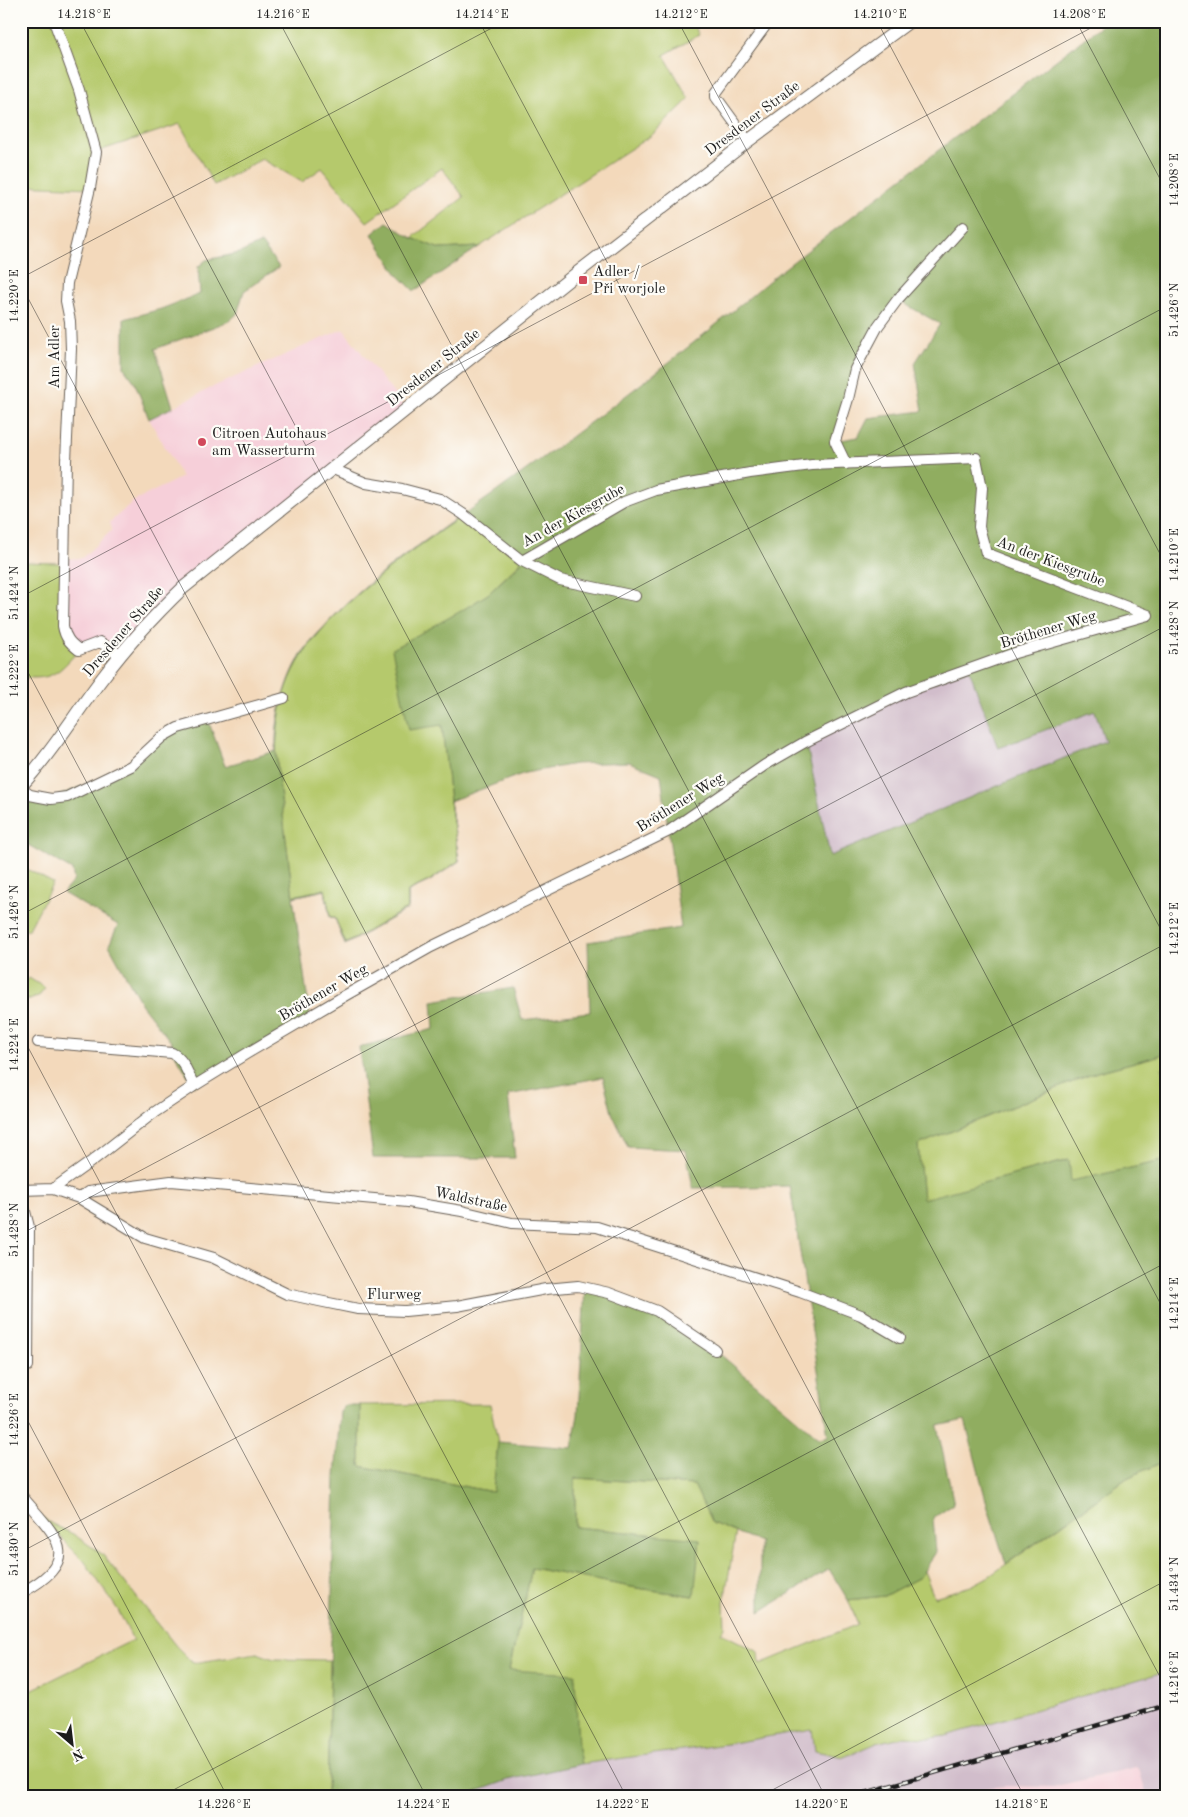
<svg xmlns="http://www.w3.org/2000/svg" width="1188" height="1817" viewBox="0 0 1188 1817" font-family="'Old Standard TT',serif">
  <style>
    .built { fill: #f6cfd9 }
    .industrial { fill: #d1bdcb }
    .green { fill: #b5c96c; stroke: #687244 }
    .forest { fill: #90ad60; stroke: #56643e; fill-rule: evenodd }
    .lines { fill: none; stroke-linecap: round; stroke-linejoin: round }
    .minor-casing { stroke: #675e54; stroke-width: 12 }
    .major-casing { stroke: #675e54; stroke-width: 14 }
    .minor { stroke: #fff; stroke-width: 10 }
    .major { stroke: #fff; stroke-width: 12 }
    .rail-casing { stroke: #1c1c1c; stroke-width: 4.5 }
    .rail { stroke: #fdfcf7; stroke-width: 2.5; stroke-dasharray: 8; stroke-linecap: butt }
    .ticks { fill: none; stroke: #1c1c1c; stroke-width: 1; stroke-opacity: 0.45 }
    .poi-dot { fill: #d1495b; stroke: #fdfcf7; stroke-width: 2 }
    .labels { text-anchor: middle; stroke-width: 4.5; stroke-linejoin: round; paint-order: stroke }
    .street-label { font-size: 15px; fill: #1c1c1c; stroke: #fdfcf7 }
    .poi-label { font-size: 15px; fill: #1c1c1c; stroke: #fdfcf7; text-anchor: start }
    .neatline { fill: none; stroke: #1c1c1c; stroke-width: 2 }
    .ticks-label { font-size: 12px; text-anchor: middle; fill: #1c1c1c }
  </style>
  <rect width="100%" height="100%" fill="#fdfcf7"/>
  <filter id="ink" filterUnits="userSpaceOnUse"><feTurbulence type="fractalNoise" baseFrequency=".02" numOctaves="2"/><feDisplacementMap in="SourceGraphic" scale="10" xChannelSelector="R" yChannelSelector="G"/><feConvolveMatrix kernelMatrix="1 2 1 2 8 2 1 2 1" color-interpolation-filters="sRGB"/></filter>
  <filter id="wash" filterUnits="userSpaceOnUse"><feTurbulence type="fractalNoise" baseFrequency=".0096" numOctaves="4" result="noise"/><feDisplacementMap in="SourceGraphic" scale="20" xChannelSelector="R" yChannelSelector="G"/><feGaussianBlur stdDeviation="1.12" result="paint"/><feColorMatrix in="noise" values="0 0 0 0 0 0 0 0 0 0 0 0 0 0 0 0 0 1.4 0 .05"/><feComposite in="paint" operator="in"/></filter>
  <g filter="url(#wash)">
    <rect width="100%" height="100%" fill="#f3d9bb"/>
    <path class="built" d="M343,329L406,409L204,570L120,654L100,641L79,650L63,626L65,559L82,558L112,530L110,522L134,501L182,477L149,419L215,386Z
      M1136,1767L1139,1769L1147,1796H954L986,1788L1005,1786L1053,1787Z"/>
    <path class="industrial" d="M969,669L1095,711L1105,741L830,856L805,742L906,693Z
      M1167,1671V1796H1147L1139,1769L1136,1767L1053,1787L1005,1786L986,1788L954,1796H464L508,1780L581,1764L726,1744L813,1729L816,1751L844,1757L877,1743L901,1737L931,1738L946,1736Z"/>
    <path class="green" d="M21,21H692L699,35L664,55L689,99L652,135L479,247L440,249L412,238L464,197L442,168L367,222L322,168L302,182L262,159L214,185L180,124L96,152L90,188L21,185Z
      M463,514L522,561L488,594L461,611L442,724L450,801L459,861L429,881L408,891V908L345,944L335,918L330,917L325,890L293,897C289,864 285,831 281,799C278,773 274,745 278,720C282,698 290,674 302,656C338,600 410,552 463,514Z
      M21,562L58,563L64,568L63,626L79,650C59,672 53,681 21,677Z
      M21,866L53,883L28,931L21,927Z
      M29,978L45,988L40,995L30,1000L21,997V987Z
      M1167,1017V1068H1162L1167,1131V1160L1070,1182L1068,1160L923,1200L918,1145L1097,1072L1161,1055L1165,1018Z
      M490,1404L498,1442L493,1492L360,1466V1405Z
      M1167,1460V1671L946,1736L931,1738L901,1737L877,1743L844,1757L815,1751L812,1729L726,1744L581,1764L578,1748L509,1670L532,1568L637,1588L693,1596L700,1540L575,1527V1478L695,1485L712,1523L736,1532L724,1602L725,1627L721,1633L759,1652L760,1664L858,1624L848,1600L884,1596L920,1577L924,1571L934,1597L971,1586L988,1577L1038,1542L1127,1478Z
      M36,1513L52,1524L73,1534L102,1554L176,1646L193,1663L257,1653L274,1659L330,1660L327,1796H21V1695L133,1640L118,1610L85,1562Z"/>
    <path class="forest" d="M1107,21H1167V1017L1165,1018L1161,1055L1097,1072L918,1145L923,1199L1069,1160L1071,1181L1167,1160V1460L1127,1478L1006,1564L988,1508L965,1420L937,1426L954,1504L933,1518L936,1552L920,1577L884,1596L848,1600L829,1569L760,1612V1542L712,1523L694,1485L575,1478V1527L700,1539L694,1596L637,1588L532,1568L509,1670L575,1674L578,1748L581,1764L508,1780L464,1796H327L335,1477L340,1412L346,1405H360V1466L493,1492L498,1442L572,1448L578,1415L585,1288L657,1311L715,1350L819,1438L828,1436L790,1186L693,1188L686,1150L628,1147L612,1113L603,1077L508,1095L515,1158H373L359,1047L434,1029L432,1001L513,988L522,1020L590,1012L588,942L681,928L661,775L629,762L575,764L525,773L450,801L459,861L429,881L408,891V908L345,945L335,918L330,917L325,890L293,897L310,1016L194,1086L175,1054V1047L142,1005L109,945L118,925L63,893L74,880L72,870L21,841V814L30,795L51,799L131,766L162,737L208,720L225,766L276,751C278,718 283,686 300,657C312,637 329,622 345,606C392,562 444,529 496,492C591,423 687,351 777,274ZM898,300L940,324L915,363L923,411L868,418L858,437L836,441L855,369ZM463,514L522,562L488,594L461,611L392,649L409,730L442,725L450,801L459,861L430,881L408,891V909L346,944L335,918L330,916L325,889L293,896C289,864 285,831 281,799C278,773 273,745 278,719C282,698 290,674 302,656C338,600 409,552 463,514ZM969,669L998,748L1095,711L1105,741L830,856L806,742L906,693Z
      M387,222L412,238L440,249L479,247L414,291L398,275L372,234Z
      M261,243L279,267L244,291L237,314L229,321L155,349L173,407L149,419L134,381L124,368V319L161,309L200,294L198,267L206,260L240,253Z"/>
  </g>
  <g filter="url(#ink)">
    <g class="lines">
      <g class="minor-casing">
        <path id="minor" d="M54,21L79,90L96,152L90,188L67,283L66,301L70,321L71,349L66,461L63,626C65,638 70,643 79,650L100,642L120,655
          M748,141L716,97V93L769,21
          M846,464L835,441L848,399L855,369L878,326L898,299L963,227
          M333,469L366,483L402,489L440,499L463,514L522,561L560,580L635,596
          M522,561L624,502L656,490L750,473L812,465L976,458L982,488L979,527L986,553L1148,615
          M21,789L30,795L40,797L51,799L67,797L131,766L162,737L178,728L284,698
          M38,1042L172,1053C184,1059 188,1074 194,1086
          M53,1189L92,1161L152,1114L194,1086L246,1054L346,995L431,947L669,831L765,765L805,742L906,692L1015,653L1148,615
          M21,1190L53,1189L79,1198L88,1192L171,1181L408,1202L462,1211L512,1223L597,1227L800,1292L861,1315L900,1338
          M21,1196L29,1227L28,1366
          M79,1198L145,1238L214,1258L287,1294L319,1301L358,1309L405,1311L457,1306L546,1289L578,1286L609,1293L657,1311L715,1350
          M21,1495C56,1537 86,1558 21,1593"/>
      </g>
      <g class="major-casing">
        <path id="major" d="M21,786C52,753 76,712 104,676C128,644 154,616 183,588L577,273L748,141L910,21"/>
      </g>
      <use href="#minor" class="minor"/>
      <use href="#major" class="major"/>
      <g class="rail-casing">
        <path id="rail" d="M855,1796L1167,1705"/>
      </g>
      <use href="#rail" class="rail"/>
    </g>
  </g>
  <path class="ticks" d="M80,21L1024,1796M279,21L1167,1690M479,21L1167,1316M678,21L1167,941M877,21L1167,567M1076,21L1167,192M21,278L505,21M21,285L825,1796M21,597L1104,21M21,659L626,1796M21,915L1167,306M21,1034L426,1796M21,1234L1167,625M21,1408L227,1796M21,1552L1167,943M21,1783L28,1796M162,1796L1167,1262M761,1796L1167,1580"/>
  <g class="poi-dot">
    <rect x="578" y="275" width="10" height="10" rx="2.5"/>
    <circle cx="202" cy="442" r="5"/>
  </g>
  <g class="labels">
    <g class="street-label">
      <text transform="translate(752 118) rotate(-37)" y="5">Dresdener Straße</text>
      <text transform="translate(54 357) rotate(-90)" y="5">Am Adler</text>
      <text transform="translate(433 367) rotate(-39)" y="5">Dresdener Straße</text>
      <text transform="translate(573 515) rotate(-29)" y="5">An der Kiesgrube</text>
      <text transform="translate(1051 561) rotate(21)" y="5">An der Kiesgrube</text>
      <text transform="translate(1048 629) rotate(-17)" y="5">Bröthener Weg</text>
      <text transform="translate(123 631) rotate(-49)" y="5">Dresdener Straße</text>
      <text transform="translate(680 802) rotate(-32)" y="5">Bröthener Weg</text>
      <text transform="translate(323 992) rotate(-30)" y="5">Bröthener Weg</text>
      <text transform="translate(471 1199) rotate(12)" y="5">Waldstraße</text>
      <text x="394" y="1299">Flurweg</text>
    </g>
    <g class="poi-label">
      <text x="593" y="276">Adler /<tspan x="593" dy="17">Při worjole</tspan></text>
      <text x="212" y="438">Citroen Autohaus<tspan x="212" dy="17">am Wasserturm</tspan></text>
    </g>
  </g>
  <rect width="1188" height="1817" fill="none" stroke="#fdfcf7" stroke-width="55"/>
  <g transform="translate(72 1744) rotate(152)" stroke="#fdfcf7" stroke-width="4" paint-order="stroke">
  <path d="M0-4L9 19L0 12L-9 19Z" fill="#1c1c1c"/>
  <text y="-8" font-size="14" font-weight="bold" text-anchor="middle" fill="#1c1c1c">N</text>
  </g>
  <rect x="28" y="28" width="1132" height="1762" class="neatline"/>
  <g class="ticks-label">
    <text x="84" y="18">14.218°E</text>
    <text x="283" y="18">14.216°E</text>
    <text x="482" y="18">14.214°E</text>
    <text x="681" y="18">14.212°E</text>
    <text x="880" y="18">14.210°E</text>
    <text x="1079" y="18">14.208°E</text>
    <text transform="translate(1174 180) rotate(-90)" y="4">14.208°E</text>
    <text transform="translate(14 296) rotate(-90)" y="4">14.220°E</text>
    <text transform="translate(1174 310) rotate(-90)" y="4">51.426°N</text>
    <text transform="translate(1174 555) rotate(-90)" y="4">14.210°E</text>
    <text transform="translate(14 593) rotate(-90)" y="4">51.424°N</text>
    <text transform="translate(1174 628) rotate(-90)" y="4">51.428°N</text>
    <text transform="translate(14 671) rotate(-90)" y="4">14.222°E</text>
    <text transform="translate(14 912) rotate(-90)" y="4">51.426°N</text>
    <text transform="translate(1174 929) rotate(-90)" y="4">14.212°E</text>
    <text transform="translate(14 1045) rotate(-90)" y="4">14.224°E</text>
    <text transform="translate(14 1230) rotate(-90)" y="4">51.428°N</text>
    <text transform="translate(1174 1304) rotate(-90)" y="4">14.214°E</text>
    <text transform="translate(14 1420) rotate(-90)" y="4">14.226°E</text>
    <text transform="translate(14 1549) rotate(-90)" y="4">51.430°N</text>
    <text transform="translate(1174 1584) rotate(-90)" y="4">51.434°N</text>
    <text transform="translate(1174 1678) rotate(-90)" y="4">14.216°E</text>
    <text x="224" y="1808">14.226°E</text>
    <text x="423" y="1808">14.224°E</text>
    <text x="622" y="1808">14.222°E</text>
    <text x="821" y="1808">14.220°E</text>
    <text x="1021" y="1808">14.218°E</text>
  </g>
</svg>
